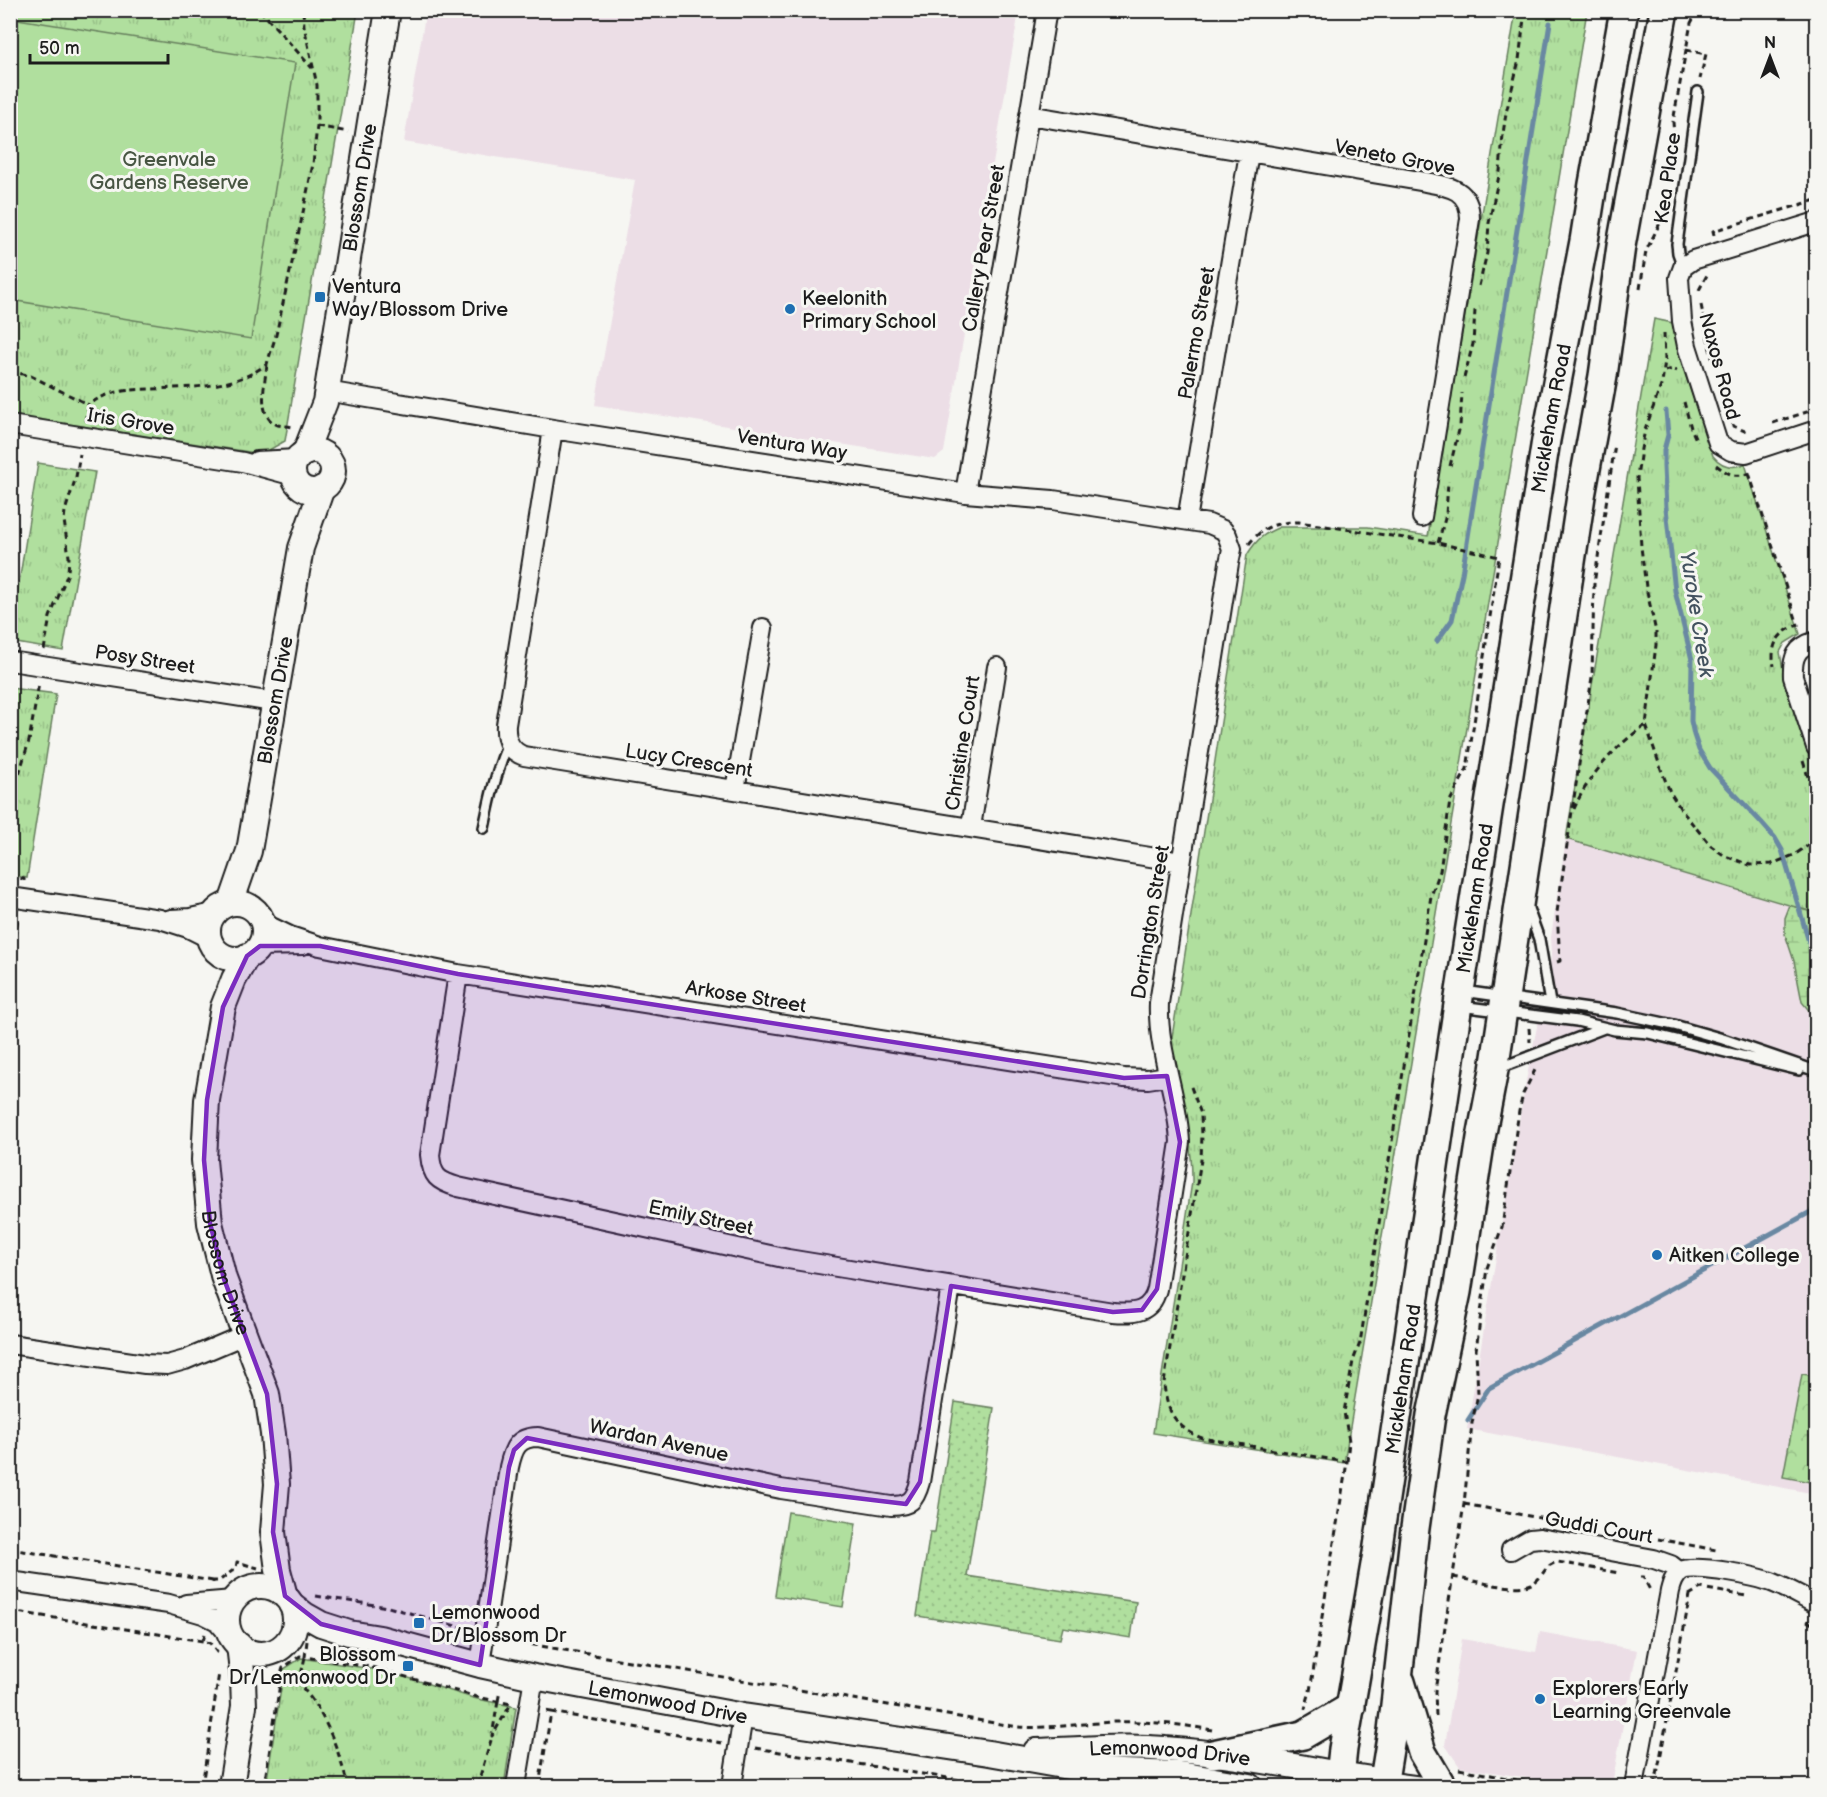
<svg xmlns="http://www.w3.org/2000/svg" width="1827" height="1797" viewBox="0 0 1827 1797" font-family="'Balsamiq Sans',sans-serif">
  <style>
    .built { fill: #ecdee6 }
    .grass { fill: url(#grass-dots); stroke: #667e5d; stroke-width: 1.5 }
    .forest { fill: url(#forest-crowns); stroke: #667e5d; stroke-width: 1.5 }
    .wetland { fill: url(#wetland-marsh); stroke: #667e5d; stroke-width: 1.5 }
    .park { fill: url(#park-tufts); stroke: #667e5d; stroke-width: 1.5 }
    .garden { fill: #b0df9e; stroke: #667e5d; stroke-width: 1.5 }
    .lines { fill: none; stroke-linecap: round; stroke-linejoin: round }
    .stream { stroke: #6988a2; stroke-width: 5 }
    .lane-casing { stroke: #1c1c1c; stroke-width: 14 }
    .street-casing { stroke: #1c1c1c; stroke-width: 22 }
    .secondary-casing { stroke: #1c1c1c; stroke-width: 28 }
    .primary-casing { stroke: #1c1c1c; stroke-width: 32 }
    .path { stroke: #1c1c1c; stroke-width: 3; stroke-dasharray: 6 4.5; stroke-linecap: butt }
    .lane { stroke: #f6f6f2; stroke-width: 9 }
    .street { stroke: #f6f6f2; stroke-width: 18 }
    .secondary { stroke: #f6f6f2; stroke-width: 24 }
    .primary { stroke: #f6f6f2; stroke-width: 27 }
    .marked { fill: #7b2cbf; fill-opacity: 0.2; stroke: #7b2cbf; stroke-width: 4.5; stroke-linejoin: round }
    .poi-dot { fill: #1f6fb2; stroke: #f6f6f2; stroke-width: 2 }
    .labels { text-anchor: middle; stroke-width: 6; stroke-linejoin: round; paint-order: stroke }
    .street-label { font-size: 20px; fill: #1c1c1c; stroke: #f6f6f2 }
    .park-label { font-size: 20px; fill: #485643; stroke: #f6f6f2 }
    .poi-label { font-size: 20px; fill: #1c1c1c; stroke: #f6f6f2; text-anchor: start }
    .water-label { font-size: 21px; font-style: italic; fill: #43525f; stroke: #f6f6f2 }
  </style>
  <defs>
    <pattern id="grass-dots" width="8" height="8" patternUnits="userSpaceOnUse" patternTransform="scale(1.5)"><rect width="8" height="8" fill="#b0df9e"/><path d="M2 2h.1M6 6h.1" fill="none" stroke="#97bf88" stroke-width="1.8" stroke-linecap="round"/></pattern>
    <pattern id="forest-crowns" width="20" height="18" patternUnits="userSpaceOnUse" patternTransform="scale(1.5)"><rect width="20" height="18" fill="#b0df9e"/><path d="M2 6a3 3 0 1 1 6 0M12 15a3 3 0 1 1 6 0" fill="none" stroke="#97bf88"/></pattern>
    <pattern id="wetland-marsh" width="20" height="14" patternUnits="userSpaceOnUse" patternTransform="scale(1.5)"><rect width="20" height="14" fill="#b0df9e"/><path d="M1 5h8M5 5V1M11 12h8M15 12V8" fill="none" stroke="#97bf88"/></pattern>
    <pattern id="park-tufts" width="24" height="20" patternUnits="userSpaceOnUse" patternTransform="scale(1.5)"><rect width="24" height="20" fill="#b0df9e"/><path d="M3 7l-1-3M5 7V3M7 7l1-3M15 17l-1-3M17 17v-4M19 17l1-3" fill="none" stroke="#97bf88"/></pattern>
  </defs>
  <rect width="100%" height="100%" fill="#f6f6f2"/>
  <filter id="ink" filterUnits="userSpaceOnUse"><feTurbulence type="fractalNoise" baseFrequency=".0167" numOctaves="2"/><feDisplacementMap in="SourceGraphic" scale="12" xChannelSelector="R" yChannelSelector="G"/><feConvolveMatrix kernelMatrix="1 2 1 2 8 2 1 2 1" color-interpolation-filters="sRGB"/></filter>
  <g filter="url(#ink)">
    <path class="built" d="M426,10L1019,11L944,452L935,459L595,405L635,180L404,142Z
      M1566,839L1816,913V1494L1467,1429L1526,1081L1552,953L1551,937Z
      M1540,1632L1637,1650L1612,1784L1609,1786H1577L1460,1767L1445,1745L1462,1639L1536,1652Z"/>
    <path class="grass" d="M955,1402L994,1408L967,1576L1136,1602L1131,1638L1063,1627L1060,1639L917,1616L930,1532H935Z"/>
    <path class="forest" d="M1802,1374L1816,1376V1483L1783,1477Z"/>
    <path class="wetland" d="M1790,905L1808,911L1816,928V1019L1802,1002L1794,961L1785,934V918Z"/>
    <path class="park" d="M11,11H358L285,441L262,454L11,415Z
      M1516,11H1587L1344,1463L1153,1433L1192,1182C1193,1140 1178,1092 1170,1050L1247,555C1257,539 1263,534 1280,527H1368L1428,536Z
      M1654,319L1673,323L1681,362L1713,456C1722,467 1732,469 1745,464L1800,634L1785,643L1780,652L1784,676L1816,778V913L1566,839Z
      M38,463L95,472L63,651L11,642V633Z
      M10,688L56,694L27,878L11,875Z
      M788,1512L856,1523L843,1607L775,1596Z
      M301,1658L378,1670L416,1680L473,1698L516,1707L504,1786H266L284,1669Z"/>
    <path class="garden" d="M11,18L295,63L251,339L11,300Z"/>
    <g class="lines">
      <path class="stream" d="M1666,411L1668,435L1664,450V467L1666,508L1675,591L1692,660L1691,721L1694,735L1699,750L1710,768L1761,822L1775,838L1782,850L1816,966
        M1437,641L1452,620L1462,574L1550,23
        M1468,1420L1489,1388L1816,1209"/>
      <g class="lane-casing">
        <path id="lane" d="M1683,267L1678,253L1677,244L1698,92
          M484,828C490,799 496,771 508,744
          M1527,906L1539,939L1550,1003
          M1463,991L1617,1013L1674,1025L1723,1039L1816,1071
          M1460,1006L1577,1021L1615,1030L1648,1033L1799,1070
          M1497,1069L1604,1028"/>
      </g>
      <g class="street-casing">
        <path id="street" d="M1029,115L1420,181C1446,186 1470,187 1470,219L1422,517
          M1816,222L1693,260L1683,267L1679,278L1682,321L1687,346L1718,443L1731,451L1746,453L1816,430
          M326,391L553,429L965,493L1053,500L1209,524L1223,530L1227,535L1232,549L1229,563L1159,1003C1157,1051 1178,1096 1180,1142L1157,1289C1151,1313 1134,1314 1113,1312L788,1259L458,1187C437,1181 432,1176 430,1155L458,974
          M10,425L243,462L294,476
          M553,429L506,725C505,740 510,751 524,756L1181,862
          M257,461L297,459
          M965,493L1047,10
          M1187,520L1249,153
          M1816,641C1796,647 1792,657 1793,677L1816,747
          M10,661L273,702
          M735,790L763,628
          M971,827L997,667
          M10,897L160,919L188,928L208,938
          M171,919L190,918L214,913
          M263,923L290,936L320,946L458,974L1124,1078L1148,1079L1167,1076
          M260,946L303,945
          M10,1344L145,1364L167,1365L185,1360L244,1335
          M1511,1550L1530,1539L1540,1538L1654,1559L1671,1565L1680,1572
          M10,1581L169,1604L203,1614L217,1621L232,1638
          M186,1604L233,1600
          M480,1665L509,1467C513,1449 517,1437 538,1437L781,1489L891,1506C910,1506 915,1500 920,1482L951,1286
          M1384,1781L1422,1786
          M516,1786L534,1677
          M732,1786L743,1716
          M1634,1786L1670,1591C1672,1583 1674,1576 1681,1571C1694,1563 1759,1577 1774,1583C1789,1589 1802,1597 1816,1604"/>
      </g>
      <g class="secondary-casing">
        <g id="secondary">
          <circle cx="313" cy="471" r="20"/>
          <path id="s1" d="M305,453L325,402L388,10"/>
          <path id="s2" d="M231,903L249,851L301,548L322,488"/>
          <circle cx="236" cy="931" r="28"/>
          <path id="s3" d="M247,956L234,979L223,1007L207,1100L204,1160L210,1223L224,1279L267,1394L273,1434L277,1484L273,1532L278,1570L285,1596"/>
          <circle cx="261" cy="1620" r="34"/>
          <path id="s4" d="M291,1604L305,1615L321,1624L349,1633L380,1638L480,1665L534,1677L743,1716L989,1753L1068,1767L1092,1771L1179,1774L1250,1786"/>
          <path id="s5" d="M1036,1751C1079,1750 1122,1745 1165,1749C1238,1754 1311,1770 1384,1781"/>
          <path d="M231,1786L244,1706L243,1680L239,1645"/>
        </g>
      </g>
      <g class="primary-casing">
        <g id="primary">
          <path d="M1401,1682L1422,1752L1442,1786"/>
          <path d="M1213,1754L1303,1735L1351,1707"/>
          <path id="s6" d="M1339,1786L1343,1749L1377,1553L1460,991L1546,440L1584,241L1593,184L1624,10"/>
          <path d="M1383,1786L1392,1731L1415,1528L1431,1415L1457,1292L1481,1138L1494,1070L1581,496L1603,376L1621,246L1664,10"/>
        </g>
      </g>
      <path class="path" d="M260,10L312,68
        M352,10L360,12
        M1698,10L1691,23L1686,50L1706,54L1700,79
        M317,126L348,132
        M1675,148L1673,122L1686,50
        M1714,235L1713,231L1816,200
        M1479,286L1487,253L1489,223L1500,171L1503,134L1506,113L1519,60L1525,10
        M1640,289L1646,251L1664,215L1668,193
        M1699,290L1707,275
        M1701,305L1712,358
        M1664,333L1665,360L1662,383L1645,430L1641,449L1637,478L1641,547L1646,587L1656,632V645L1646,725L1662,772L1670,792L1682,811L1711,846L1725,856L1750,865L1772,864L1794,855L1816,840
        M267,365C265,382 256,418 278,425C282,426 288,426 293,427
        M10,371L31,376L89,405
        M1665,371L1673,369L1677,371
        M1464,378L1473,344L1475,310
        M1684,402L1691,428L1697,442
        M85,421L89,405C107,390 130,390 151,389C190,387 235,389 267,364L276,335L301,222L313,164L317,126V85L304,26L303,10
        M1773,423L1816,409
        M1733,424V426L1747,432
        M1716,465C1729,475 1735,478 1751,473
        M1450,466L1460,426L1462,393
        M1749,473L1798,625C1778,632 1770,645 1774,666
        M1438,543L1446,515L1448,481
        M1249,544C1263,526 1277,522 1299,522L1438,543L1499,557L1467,769L1450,801L1440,871L1431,896L1360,1343L1353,1361L1344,1412L1349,1441L1347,1462
        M44,650L50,617L68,573L69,557L64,520L65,511L76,477L80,454
        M1816,670L1814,675L1816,683
        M1803,761L1816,802
        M10,804L29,741L39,683
        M1574,809C1587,777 1617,744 1646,725
        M10,877L24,879V881
        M1557,962L1560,961L1557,912L1592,677L1594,584L1615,444
        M10,968L18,917
        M1529,1028L1530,1042
        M1191,1087L1201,1114L1202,1135L1201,1160L1164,1383C1166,1411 1176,1428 1202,1438L1347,1462L1310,1691L1305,1709
        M1464,1504L1545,1519
        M1658,1539L1716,1550
        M10,1549L213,1581
        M1453,1577C1472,1580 1517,1593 1533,1583C1545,1576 1543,1565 1558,1562L1619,1573
        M1640,1577H1643L1650,1590
        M213,1583V1581H219L236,1568L237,1562L258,1568
        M1689,1595L1701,1588L1746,1596
        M316,1596L388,1607L467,1629
        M10,1611L203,1641
        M1807,1621L1816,1626
        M205,1634L203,1641L210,1643L219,1655
        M307,1641L305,1657L371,1667L477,1697L511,1704L492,1736L498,1701
        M511,1641L1018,1727C1051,1729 1083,1723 1115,1722C1148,1721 1179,1724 1212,1730
        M299,1684L305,1657L300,1656L283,1668L282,1671L287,1673L298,1682L299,1684C326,1713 338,1749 348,1786
        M498,1701L500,1691
        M551,1712L722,1743
        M1436,1716L1435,1691L1464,1504L1472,1423L1478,1394L1476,1350L1487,1268L1502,1227L1519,1111L1523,1094L1536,1068
        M755,1748L999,1786
        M1459,1769L1549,1786
        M202,1786L219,1673
        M264,1786L282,1671
        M477,1786L492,1737
        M539,1786L551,1712L545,1711
        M1655,1786L1690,1595"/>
      <use href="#lane" class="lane"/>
      <use href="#street" class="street"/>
      <use href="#secondary" class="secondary"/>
      <use href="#primary" class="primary"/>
    </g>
  </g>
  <path class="marked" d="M260,946H320L458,974L1124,1078L1167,1076L1180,1142L1157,1289L1142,1310L1113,1312L951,1286L920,1482L906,1504L781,1489L527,1438L514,1450L509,1467L480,1665L321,1624L285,1596L273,1532L277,1484L267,1394L224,1279L210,1223L204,1160L207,1100L223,1007L247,956Z"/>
  <g class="poi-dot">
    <rect x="314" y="291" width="12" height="12" rx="3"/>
    <circle cx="790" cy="309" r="6"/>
    <circle cx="1657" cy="1255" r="6"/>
    <rect x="413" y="1617" width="12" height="12" rx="3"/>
    <rect x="402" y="1660" width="12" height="12" rx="3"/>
    <circle cx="1540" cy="1699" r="6"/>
  </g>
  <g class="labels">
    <g class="street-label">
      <text transform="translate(1395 157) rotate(11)" y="7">Veneto Grove</text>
      <text transform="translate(1667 178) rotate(-82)" y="7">Kea Place</text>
      <text dy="7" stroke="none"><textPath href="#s1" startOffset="272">Blossom Drive</textPath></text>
      <text transform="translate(983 248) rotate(-80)" y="7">Callery Pear Street</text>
      <text transform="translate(1196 333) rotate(-80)" y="7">Palermo Street</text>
      <text transform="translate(1720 366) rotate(75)" y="7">Naxos Road</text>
      <text dy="7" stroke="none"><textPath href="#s6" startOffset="1384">Mickleham Road</textPath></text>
      <text transform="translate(131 421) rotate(9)" y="7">Iris Grove</text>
      <text transform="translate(792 444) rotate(9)" y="7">Ventura Way</text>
      <text transform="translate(145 659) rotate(9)" y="7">Posy Street</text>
      <text dy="7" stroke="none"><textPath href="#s2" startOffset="208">Blossom Drive</textPath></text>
      <text transform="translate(962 743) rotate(-81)" y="7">Christine Court</text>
      <text transform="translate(689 760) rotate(9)" y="7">Lucy Crescent</text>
      <text dy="7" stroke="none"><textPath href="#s6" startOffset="898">Mickleham Road</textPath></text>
      <text transform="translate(1150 922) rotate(-81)" y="7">Dorrington Street</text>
      <text transform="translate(746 996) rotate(9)" y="7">Arkose Street</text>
      <text transform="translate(701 1217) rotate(12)" y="7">Emily Street</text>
      <text dy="7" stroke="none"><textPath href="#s3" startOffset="326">Blossom Drive</textPath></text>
      <text dy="7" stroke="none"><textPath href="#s6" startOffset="412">Mickleham Road</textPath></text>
      <text transform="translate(659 1440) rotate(12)" y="7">Wardan Avenue</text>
      <text transform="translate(1599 1527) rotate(10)" y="7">Guddi Court</text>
      <text dy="7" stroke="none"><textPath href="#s4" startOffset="392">Lemonwood Drive</textPath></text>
      <text dy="7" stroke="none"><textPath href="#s5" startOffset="134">Lemonwood Drive</textPath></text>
    </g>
    <g class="park-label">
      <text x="169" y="166">Greenvale<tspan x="169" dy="23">Gardens Reserve</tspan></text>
    </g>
    <g class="poi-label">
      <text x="332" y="293">Ventura<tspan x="332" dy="23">Way/Blossom Drive</tspan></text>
      <text x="802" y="305">Keelonith<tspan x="802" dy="23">Primary School</tspan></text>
      <text x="1669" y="1262">Aitken College</text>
      <text x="431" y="1619">Lemonwood<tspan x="431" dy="23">Dr/Blossom Dr</tspan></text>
      <text x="396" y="1661" text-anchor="end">Blossom<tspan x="396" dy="23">Dr/Lemonwood Dr</tspan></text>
      <text x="1552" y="1695">Explorers Early<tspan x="1552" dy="23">Learning Greenvale</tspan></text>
    </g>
    <g class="water-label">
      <text transform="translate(1697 614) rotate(81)" y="7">Yuroke Creek</text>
    </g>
  </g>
  <rect width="1827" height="1797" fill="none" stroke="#f6f6f2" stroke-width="36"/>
  <rect x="18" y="18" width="1791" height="1761" fill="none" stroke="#1c1c1c" stroke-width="2" filter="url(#ink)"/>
  <g transform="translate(1770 57)" stroke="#f6f6f2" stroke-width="4.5" paint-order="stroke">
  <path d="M0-4.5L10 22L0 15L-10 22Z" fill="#1c1c1c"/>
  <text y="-9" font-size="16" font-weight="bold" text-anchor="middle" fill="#1c1c1c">N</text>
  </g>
  <path d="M30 54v9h138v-9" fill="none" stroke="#1c1c1c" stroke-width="3"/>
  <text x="39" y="54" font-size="18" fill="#1c1c1c" stroke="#f6f6f2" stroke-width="4.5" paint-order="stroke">50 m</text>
</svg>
